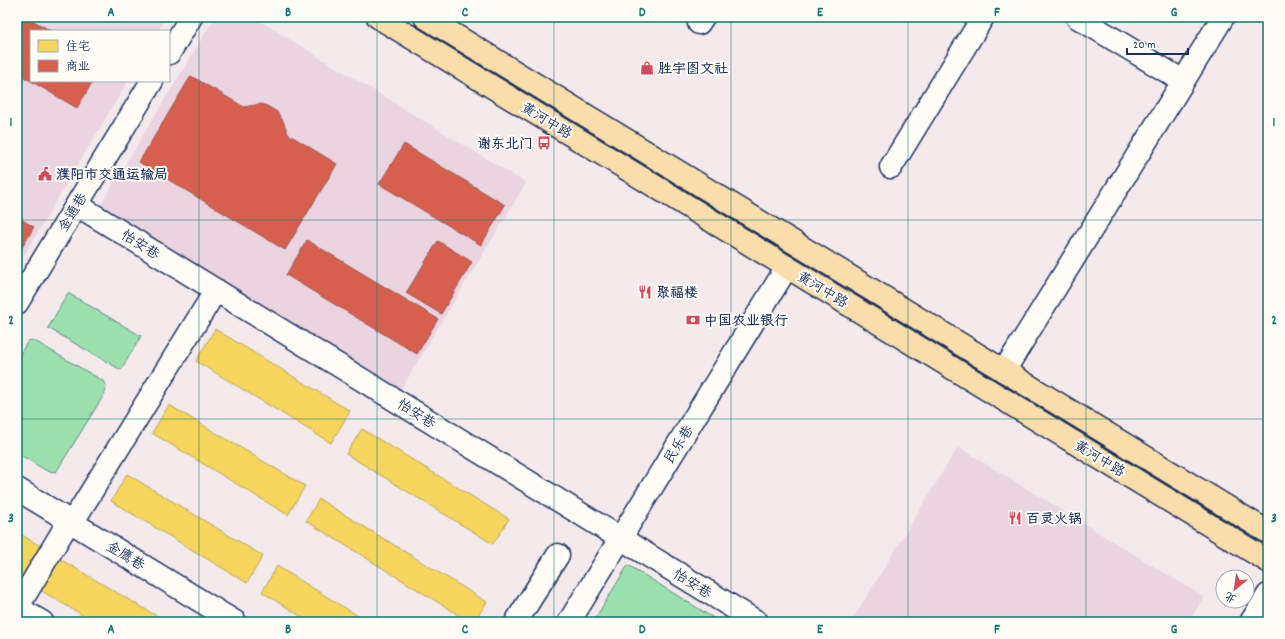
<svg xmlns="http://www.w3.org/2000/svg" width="1285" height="639" viewBox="0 0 1285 639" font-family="Dekko,'LXGW WenKai TC',sans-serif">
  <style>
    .built { fill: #e9d4df }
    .green { fill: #9be0ad; stroke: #5b8886 }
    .homes { fill: #f6d55c; stroke: #b4a35d }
    .shops { fill: #d6604d; stroke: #9e5152 }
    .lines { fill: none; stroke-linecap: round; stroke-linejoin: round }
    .minor-casing { stroke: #1b2f5e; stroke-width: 25 }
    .major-casing { stroke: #1b2f5e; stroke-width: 25 }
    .minor { stroke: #fdfcf7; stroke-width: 22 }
    .major { stroke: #f9deab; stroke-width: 22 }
    .grid { fill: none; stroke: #0f766e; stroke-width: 1; stroke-opacity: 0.55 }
    .labels { text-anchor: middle; stroke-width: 4; stroke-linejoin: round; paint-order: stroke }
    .poi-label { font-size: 14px; font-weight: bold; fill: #1b2f5e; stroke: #fdfcf7; text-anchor: start }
    .street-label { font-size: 14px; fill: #1b2f5e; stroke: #fdfcf7 }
    .neatline { fill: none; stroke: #0f766e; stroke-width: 1.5 }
    .grid-label { font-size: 13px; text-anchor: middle; font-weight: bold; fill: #0f766e }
  </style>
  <rect width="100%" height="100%" fill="#f4eaec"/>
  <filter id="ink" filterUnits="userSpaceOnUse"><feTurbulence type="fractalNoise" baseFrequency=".025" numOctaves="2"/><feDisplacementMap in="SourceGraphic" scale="8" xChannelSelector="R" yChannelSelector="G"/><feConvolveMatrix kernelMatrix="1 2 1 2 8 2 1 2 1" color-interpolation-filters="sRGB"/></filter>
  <g filter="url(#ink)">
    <path class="built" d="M17,17H167L158,31H31V81H128L17,267Z
      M215,17H253L526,183L401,389L100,206Z
      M958,447L1204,597L1189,622H851Z"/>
    <path class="green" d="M68,293L141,336L121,370L48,328Z
      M33,340L103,381L106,386L105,393L56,472L47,471L17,453V359L28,341Z
      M628,565L720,622H593Z"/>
    <path class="homes" d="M215,329L350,411L331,443L196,361Z
      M169,405L305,486L288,515L152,433Z
      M362,429L509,519L493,544L346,454Z
      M127,474L263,556L247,583L111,501Z
      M319,499L487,602L474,622H470L306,521Z
      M17,532L42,547L24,578L17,574Z
      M58,558L167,622H94L40,590Z
      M277,566L368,622H310L262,592Z"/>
    <path class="shops" d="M17,17H27L51,31H31V81H93L77,108L17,73Z
      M191,76L244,107L261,104L267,106L277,112L283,121L288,134L337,164L285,250L139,162Z
      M404,144L505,205L481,245L379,184Z
      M17,217L34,227L17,256Z
      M307,240L438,319L417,354L286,275Z
      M438,241L472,262L441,314L406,293Z"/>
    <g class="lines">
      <g class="minor-casing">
        <path id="minor" d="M1077,17L1183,81
          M699,23L703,17
          M169,53L191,17
          M891,167L983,17
          M77,205L757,622
          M17,303L152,81
          M1004,371L1223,17
          M17,489L235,622
          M72,523L216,290
          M17,608L69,521
          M18,608L42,622
          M516,622L558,555
          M569,622L787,267
          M1251,622L1268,595"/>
      </g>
      <g class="major-casing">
        <path id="major" d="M378,17L1268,561
          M425,17L1268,532"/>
      </g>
      <use href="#minor" class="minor"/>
      <use href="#major" class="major"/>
    </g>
  </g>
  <path class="grid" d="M199,17V622M377,17V622M554,17V622M731,17V622M908,17V622M1086,17V622M17,220H1268M17,419H1268"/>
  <defs>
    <g id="shop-bare" transform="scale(1.08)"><path d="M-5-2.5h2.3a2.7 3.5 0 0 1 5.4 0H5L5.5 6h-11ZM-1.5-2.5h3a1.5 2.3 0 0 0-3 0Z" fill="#d1495b" stroke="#fdfcf7" stroke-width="2.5" paint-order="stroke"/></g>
    <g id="bus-bare" transform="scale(1.08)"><path d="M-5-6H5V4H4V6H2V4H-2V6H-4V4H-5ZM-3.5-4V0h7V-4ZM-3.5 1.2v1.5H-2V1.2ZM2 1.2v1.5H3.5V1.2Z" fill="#d1495b" stroke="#fdfcf7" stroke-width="2.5" paint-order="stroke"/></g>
    <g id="civic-bare" transform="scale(1.08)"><path d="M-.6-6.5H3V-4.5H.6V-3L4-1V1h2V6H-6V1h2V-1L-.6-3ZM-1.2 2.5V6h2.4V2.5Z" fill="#d1495b" stroke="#fdfcf7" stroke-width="2.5" paint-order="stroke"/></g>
    <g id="restaurant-bare" transform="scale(1.08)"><path d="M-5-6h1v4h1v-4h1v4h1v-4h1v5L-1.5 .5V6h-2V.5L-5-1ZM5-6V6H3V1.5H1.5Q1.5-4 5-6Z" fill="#d1495b" stroke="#fdfcf7" stroke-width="2.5" paint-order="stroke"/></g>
    <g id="bank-bare" transform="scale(1.08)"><path d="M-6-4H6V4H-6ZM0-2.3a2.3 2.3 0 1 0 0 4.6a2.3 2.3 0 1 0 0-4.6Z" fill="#d1495b" stroke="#fdfcf7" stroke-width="2.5" paint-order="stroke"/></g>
  </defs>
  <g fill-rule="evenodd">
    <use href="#shop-bare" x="647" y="68"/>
    <use href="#bus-bare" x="544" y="143"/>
    <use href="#civic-bare" x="45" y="174"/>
    <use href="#restaurant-bare" x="645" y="292"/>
    <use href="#bank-bare" x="693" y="320"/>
    <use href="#restaurant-bare" x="1015" y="518"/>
  </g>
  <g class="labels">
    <g class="poi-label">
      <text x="658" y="73">胜宇图文社</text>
      <text x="533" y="148" text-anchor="end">谢东北门</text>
      <text x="56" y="179">濮阳市交通运输局</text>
      <text x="656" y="297">聚福楼</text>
      <text x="704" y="325">中国农业银行</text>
      <text x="1026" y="523">百灵火锅</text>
    </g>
    <g class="street-label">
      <text transform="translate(547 120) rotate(31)" y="5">黄河中路</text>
      <text transform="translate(72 212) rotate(-59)" y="5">金通巷</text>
      <text transform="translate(141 244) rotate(32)" y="5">怡安巷</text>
      <text transform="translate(823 289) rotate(31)" y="5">黄河中路</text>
      <text transform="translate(417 413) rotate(32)" y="5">怡安巷</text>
      <text transform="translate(678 444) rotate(-58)" y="5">民乐巷</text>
      <text transform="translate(1100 458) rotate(31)" y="5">黄河中路</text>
      <text transform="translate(126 555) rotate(31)" y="5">金鹰巷</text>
      <text transform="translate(693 583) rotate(32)" y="5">怡安巷</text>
    </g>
  </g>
  <rect width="1285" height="639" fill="none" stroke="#fdfcf7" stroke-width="44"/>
  <rect x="30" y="30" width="140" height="52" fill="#fdfcf7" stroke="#a3aaba"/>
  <rect x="38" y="40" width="20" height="12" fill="#f6d55c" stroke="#a3aaba"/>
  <text x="66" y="50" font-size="12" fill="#1b2f5e">住宅</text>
  <rect x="38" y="60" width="20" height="12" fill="#d6604d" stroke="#a3aaba"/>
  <text x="66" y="70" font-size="12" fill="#1b2f5e">商业</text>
  <g transform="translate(1235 589) rotate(209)"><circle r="19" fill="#fdfcf7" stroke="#a3aaba"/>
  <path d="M0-3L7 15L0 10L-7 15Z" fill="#d1495b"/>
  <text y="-6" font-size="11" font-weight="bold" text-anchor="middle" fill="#1b2f5e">北</text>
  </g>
  <path d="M1127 48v6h61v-6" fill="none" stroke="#1b2f5e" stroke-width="2"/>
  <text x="1133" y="48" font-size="12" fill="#1b2f5e" stroke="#fdfcf7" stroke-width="3" paint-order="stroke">20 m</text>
  <rect x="22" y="22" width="1241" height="595" class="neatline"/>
  <g class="grid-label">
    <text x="111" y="16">A</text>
    <text x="288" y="16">B</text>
    <text x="465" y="16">C</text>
    <text x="642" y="16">D</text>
    <text x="820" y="16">E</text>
    <text x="997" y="16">F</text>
    <text x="1174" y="16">G</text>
    <text x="11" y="126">1</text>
    <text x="1274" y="126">1</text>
    <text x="11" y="324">2</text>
    <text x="1274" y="324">2</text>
    <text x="11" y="522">3</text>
    <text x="1274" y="522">3</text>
    <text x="111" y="633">A</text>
    <text x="288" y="633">B</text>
    <text x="465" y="633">C</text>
    <text x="642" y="633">D</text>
    <text x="820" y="633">E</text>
    <text x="997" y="633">F</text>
    <text x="1174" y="633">G</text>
  </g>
</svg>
